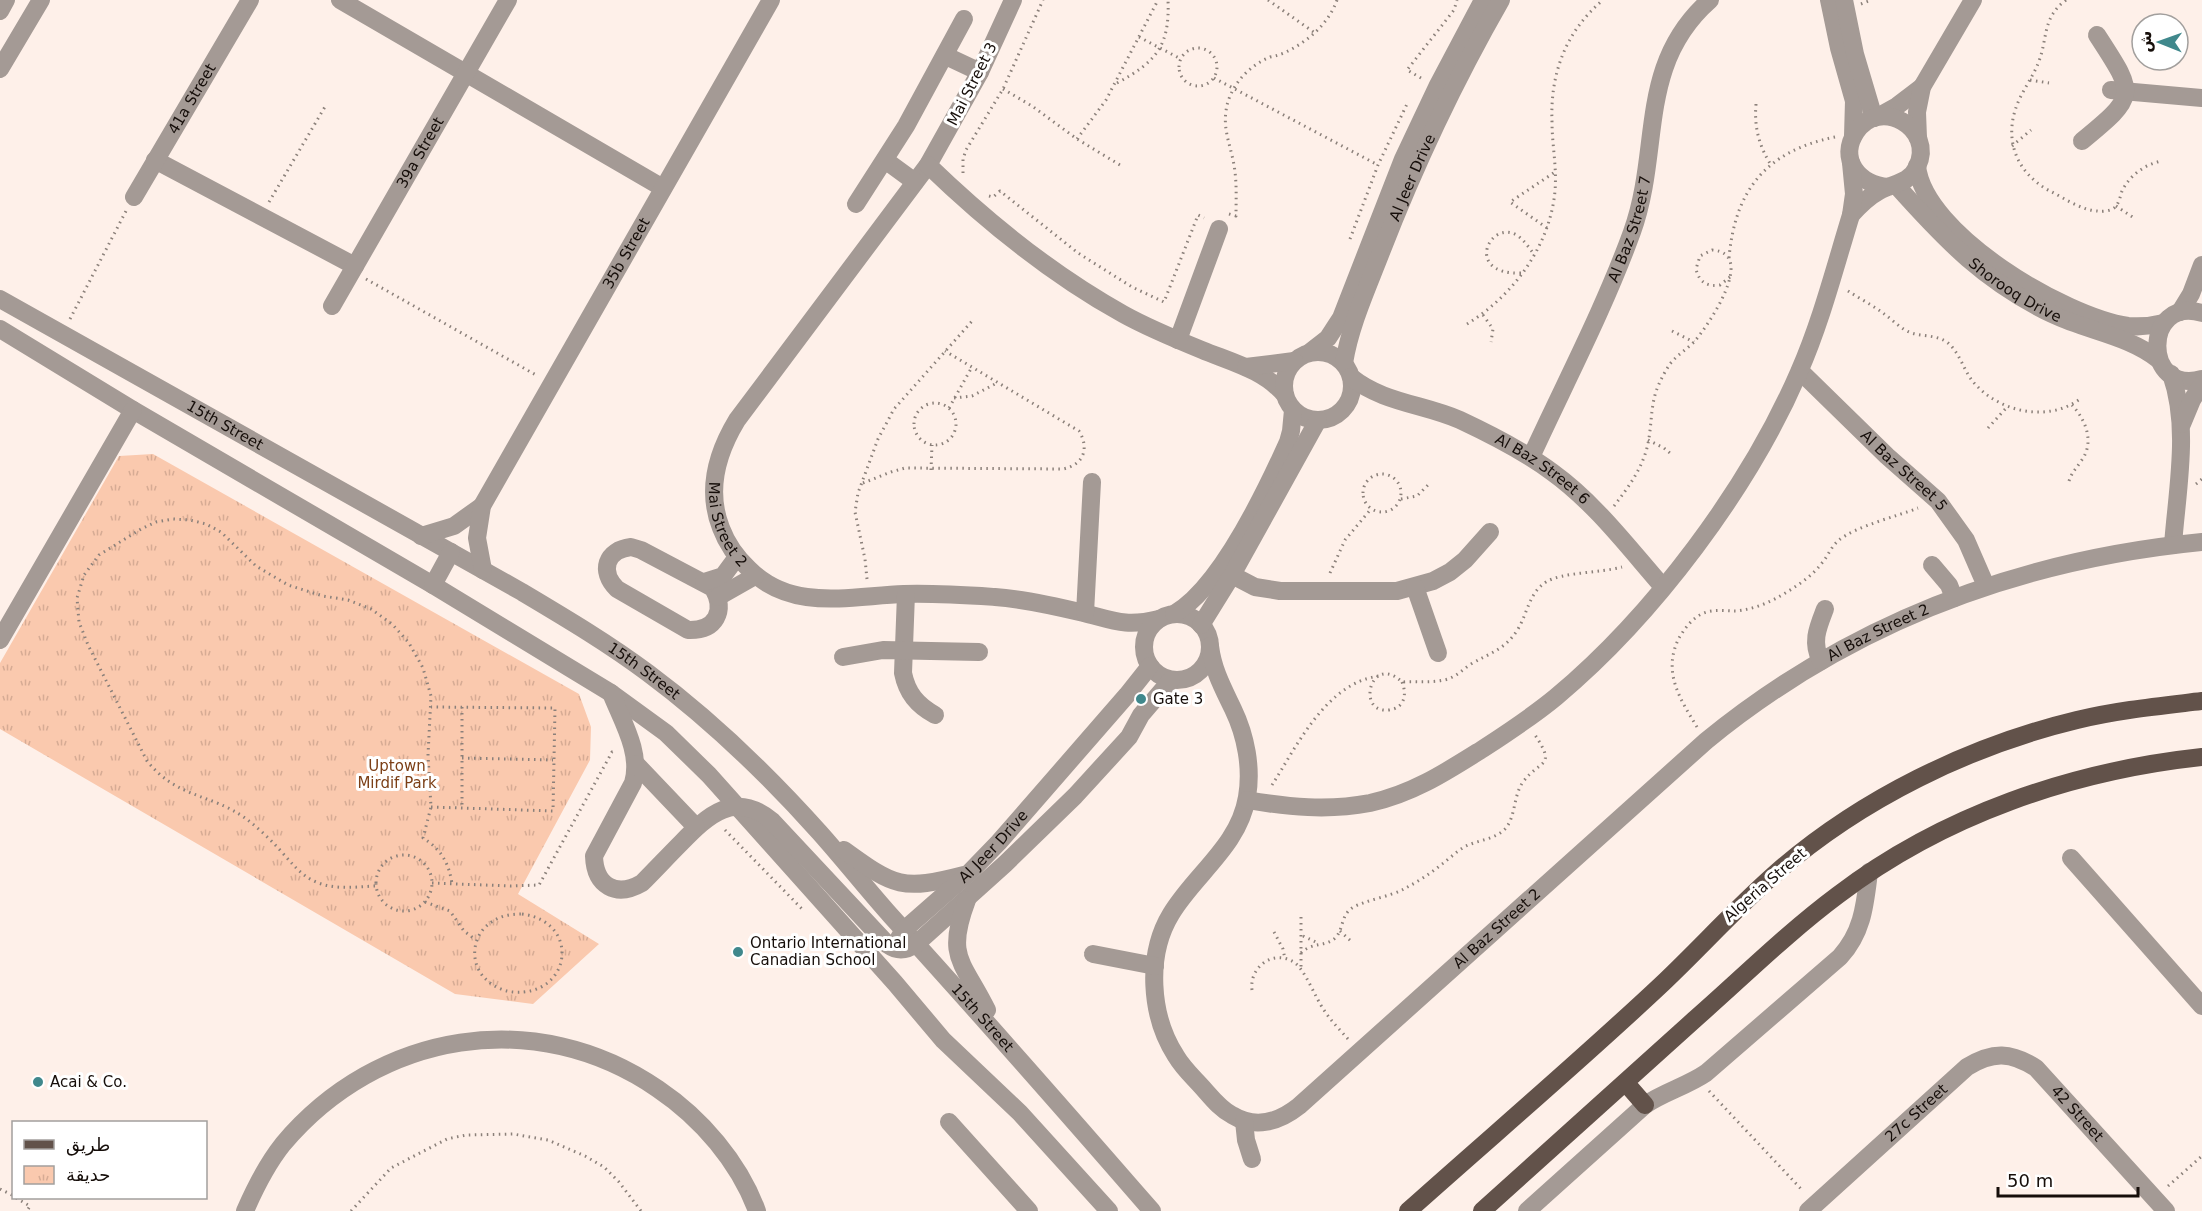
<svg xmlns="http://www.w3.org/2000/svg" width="2202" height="1211" viewBox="0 0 2202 1211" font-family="'DejaVu Sans','Noto Naskh Arabic',sans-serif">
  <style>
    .park { fill: url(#park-tufts) }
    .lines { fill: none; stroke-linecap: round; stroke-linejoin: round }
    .path { stroke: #8b807a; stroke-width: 3; stroke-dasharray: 1.5 4.5; stroke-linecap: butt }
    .minor { stroke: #a49a95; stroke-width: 18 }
    .major { stroke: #62524a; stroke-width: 18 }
    .poi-dot { fill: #40888c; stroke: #fff; stroke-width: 2 }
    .labels { text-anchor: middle; stroke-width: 6; stroke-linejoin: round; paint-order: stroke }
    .street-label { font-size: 15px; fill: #160e0a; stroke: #fff }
    .poi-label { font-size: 15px; fill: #160e0a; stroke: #fff; text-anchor: start }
    .park-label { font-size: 15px; fill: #7c3f16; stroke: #fff }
  </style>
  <defs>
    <pattern id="park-tufts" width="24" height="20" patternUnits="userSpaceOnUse" patternTransform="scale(1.5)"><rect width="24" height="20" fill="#fac9ae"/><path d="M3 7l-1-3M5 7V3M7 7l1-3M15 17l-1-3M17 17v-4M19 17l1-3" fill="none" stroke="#d6ab94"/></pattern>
  </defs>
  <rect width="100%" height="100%" fill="#fef0e9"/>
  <path class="park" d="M153,454L579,694L591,727L590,760L518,894L599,944L533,1004L455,994L0,729V663L119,456Z"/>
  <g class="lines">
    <path class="path" d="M1268,0L1315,33
      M2066,0C2042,18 2048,37 2039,61C2034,75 2026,85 2020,98C2002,135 2014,172 2050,191C2064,198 2081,210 2097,211C2102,212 2110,211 2114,208C2119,204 2120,197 2122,191C2130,175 2144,165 2161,161
      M1861,4L1871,0
      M1139,37L1181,59
      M1179 67a19 19 0 1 1 38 0a19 19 0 1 1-38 0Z
      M1214,78L1378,165
      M1421,78L1407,70L1454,10L1457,0
      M2030,80L2049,83
      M1117,83C1156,62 1170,46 1168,0
      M1003,89L1032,106L1077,139L1120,165
      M1756,104C1754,127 1759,146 1771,165
      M1077,139L1106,100L1158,0
      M2012,146L2031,130
      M963,173V159L966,150L1003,89L1043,0
      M989,196L993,197L1000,191L1078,253L1132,287L1164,302L1198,215L1204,218
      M269,202L326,105
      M2116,206L2134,218
      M1229,214L1236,216C1236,199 1237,182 1234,165C1231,147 1223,130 1226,111C1229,87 1248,66 1270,57C1275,56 1279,55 1284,53C1307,42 1328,25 1337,0
      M1547,228L1510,202L1555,172
      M1350,239L1378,165L1407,104
      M1729,258C1735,190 1766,151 1835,137
      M1521,273C1462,275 1491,217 1518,236C1525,241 1529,248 1534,254
      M366,279L536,375
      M1848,291C1859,298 1872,305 1883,313C1890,318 1897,325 1905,330C1918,338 1935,333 1948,343C1961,354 1964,373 1976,385C2002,413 2049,422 2080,399
      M1483,315L1493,329L1491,342
      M70,319L126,211
      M1467,324C1513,296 1550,246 1555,191C1557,167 1552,145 1552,122C1550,73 1566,31 1603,0
      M1672,331L1694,342
      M954,398L972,396L997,383
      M914 424a21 21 0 1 1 42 0a21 21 0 1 1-42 0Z
      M949,408L972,367
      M1988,428L2008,406
      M1648,440L1664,448L1671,454
      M931,470L932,445
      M1363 493a19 19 0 1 1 38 0a19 19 0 1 1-38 0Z
      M2069,481C2072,472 2076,469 2081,461C2095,443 2086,420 2072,405
      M863,483L891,472L905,468L1063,469C1083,465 1090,449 1079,431L945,351
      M2196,484L2202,479
      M1401,499L1417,496L1428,485
      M1614,506C1630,485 1645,465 1649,438C1652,419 1651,401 1659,384C1662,377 1666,370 1670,364C1677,355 1686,350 1694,342C1708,326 1758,253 1712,250L1700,256L1696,269C1699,282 1707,287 1720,285L1730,277
      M1330,573L1345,540L1371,509
      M867,579L865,559L855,512L858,493L878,439L894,409L973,320
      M1402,682C1407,694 1405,708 1389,710C1355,714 1371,652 1402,682C1416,681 1431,683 1444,680C1455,678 1462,670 1471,664C1490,653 1506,649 1518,629C1528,612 1529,593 1546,582C1562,572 1601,573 1622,567
      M462,707V808
      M1697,727C1680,699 1662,672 1679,638C1685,628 1693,617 1704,613C1714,609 1726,611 1736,611C1755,609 1771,602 1787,592C1800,584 1813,575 1822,563C1828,556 1831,547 1838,541C1853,527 1898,516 1918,508
      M462,758L553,760
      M1272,785C1297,746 1326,683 1379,676
      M431,807L553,811L555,708L431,707
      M725,830L804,911
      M376 883a28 28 0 1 1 56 0a28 28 0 1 1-56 0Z
      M432,883L510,886L539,885L612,752L616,751
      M375,886C355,887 335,890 316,882C300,875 291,862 279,849C269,838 257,827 245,818C210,793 178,799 147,761L88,645L79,622L77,598L84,575L99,555L141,529L156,522L173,519L190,520L206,524L221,532L256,566L288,585L323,596L348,600L371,609L392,624L409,643L423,668L431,696L428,755L431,807L423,838C441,849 449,863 452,884
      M425,902L450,911L464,931L476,940
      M522,914C582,922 571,997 513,992C501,991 489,984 482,975C468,956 475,930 495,920C503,915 513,914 522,914Z
      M1301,917V969
      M1340,931L1352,942
      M1274,932L1283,949L1285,959
      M1303,936L1318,943
      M1301,953C1312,942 1324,947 1334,939C1344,931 1340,916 1352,908C1365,900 1389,897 1404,889C1417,882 1430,874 1442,864C1449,859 1456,852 1464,847C1477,840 1494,840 1505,829C1516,817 1513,796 1523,782C1540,759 1557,768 1535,735
      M1252,990C1249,967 1274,948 1295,963C1305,970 1316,999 1324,1010C1331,1021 1340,1030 1348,1039
      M1709,1091L1803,1191
      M2168,1186L2202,1156
      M0,1189L14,1196
      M16,1198L30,1206L27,1211
      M351,1211L391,1168L447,1139L466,1135L513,1134L548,1140L585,1156L604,1167L619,1182L641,1211"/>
    <g class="minor">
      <path d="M340,0L663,188"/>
      <path id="s1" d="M1013,0L980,72L928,165L737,420C717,453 706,490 721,528C727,544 736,557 749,569C792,612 849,596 904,594C934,593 964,595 995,597C1025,599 1055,606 1084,613C1115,621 1126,627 1159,619"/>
      <path d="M1829,0L1839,48L1854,101L1853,136"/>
      <path d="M1844,0L1855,54L1874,118"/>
      <path d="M0,11L6,0"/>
      <path d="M946,56L980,72"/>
      <path d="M0,69L41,0"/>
      <path d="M2111,90L2202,98"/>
      <path d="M1879,116L1897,106L1922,87"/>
      <path d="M1918,138L1917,112L1922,87L1973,0"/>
      <path d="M2082,141C2138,95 2136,95 2097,35"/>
      <path d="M155,160L355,266"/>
      <path d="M885,160L915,182"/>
      <path d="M928,165C987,222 1051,274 1123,314C1148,328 1175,339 1202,350C1231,362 1264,370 1285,395"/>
      <path d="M1917,166C1924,234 2065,317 2128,326C2140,327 2152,326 2164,323"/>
      <path id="s2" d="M1896,185C1946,241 1985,282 2054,315C2088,331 2129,336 2159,360"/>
      <path id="s3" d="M134,197L250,0"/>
      <path d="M856,204L906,126L964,19"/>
      <path d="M1851,215C1859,206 1868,197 1879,191C1893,183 1909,184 1917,167C1936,128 1879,96 1856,132C1838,159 1859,185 1888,187"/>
      <path id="s4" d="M0,299L522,592C564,617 608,643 648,673C710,719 768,775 820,833C844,860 867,889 891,916C979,1013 1066,1112 1152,1211"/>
      <path id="s5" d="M332,306L508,0"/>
      <path d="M2180,312L2191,294L2202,265"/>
      <path d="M2202,313C2143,295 2142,396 2202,379"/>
      <path d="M0,329L133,410L433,585L611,693L666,733L709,775L895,983L943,1040L1020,1113L1109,1211"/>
      <path d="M1178,340L1219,229"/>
      <circle cx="1318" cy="386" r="34"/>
      <path d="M1310,352L1328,338L1341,318L1403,159L1437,87L1483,0"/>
      <path id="s6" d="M1344,363C1350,326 1366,291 1380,255C1414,167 1454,82 1501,0"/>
      <path d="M1246,367L1294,361"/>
      <path id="s7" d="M1800,371L1887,456L1938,501L1966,540L1986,586"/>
      <path d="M2171,374C2190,427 2177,490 2173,545"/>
      <path id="s8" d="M1351,377C1383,403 1424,404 1460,420C1492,435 1524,451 1552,472C1595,503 1628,547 1663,587"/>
      <path d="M2182,424L2192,400L2202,384"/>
      <path id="s9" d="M1531,457C1565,383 1604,309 1632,232C1662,149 1636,65 1710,0"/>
      <path d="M421,536L454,526L482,506"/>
      <path d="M631,547L641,550L713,588C726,611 716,631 688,630L617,589C599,571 606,550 631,547Z"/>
      <path d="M1932,565L1949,585L1954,598"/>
      <path id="s10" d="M483,570L477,538L482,506L771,0"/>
      <path d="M1232,575L1255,587L1280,591H1397L1433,581L1450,572L1465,560L1490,532"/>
      <path d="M704,582L723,576L737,557"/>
      <path d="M433,585L451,552"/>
      <path d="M1415,587L1438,653"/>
      <path d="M906,594L903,673C907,693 917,705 935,715"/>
      <path d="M718,597L755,576"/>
      <path d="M1085,613L1092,482"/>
      <circle cx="1177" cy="647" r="33"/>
      <path d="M1174,614C1221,587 1266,491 1288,442L1291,431L1293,410"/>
      <path d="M1201,625L1232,575L1318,420"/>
      <path d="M0,640L133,410"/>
      <path id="s11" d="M1210,646C1213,670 1223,688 1233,709C1246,736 1252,768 1247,797C1239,846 1195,874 1171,914C1146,955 1150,1016 1176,1056C1183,1068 1193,1077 1202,1087C1211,1097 1220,1109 1232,1115C1255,1129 1279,1122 1299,1106L1706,741C1849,624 2018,560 2202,542"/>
      <path d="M843,657L883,650L979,652"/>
      <path d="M1821,661C1811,642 1818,627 1825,609"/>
      <path d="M611,693C622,721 642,753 633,783L594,856C595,886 616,898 642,883C655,870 668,856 681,843C708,815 735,790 772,821L888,945C898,952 906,951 916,944L1005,864L1075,796L1129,737L1141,715L1171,680"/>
      <path d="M636,764L696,827"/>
      <path d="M1247,800C1288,807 1328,811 1370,803C1412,794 1446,772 1481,750C1507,733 1532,717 1556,697C1653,616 1749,488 1799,372C1821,322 1835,267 1851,215L1854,194L1851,163"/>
      <path d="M844,850C895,887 902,891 964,875"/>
      <path d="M2071,858L2202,1006"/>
      <path d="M967,900C945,958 963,961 987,1010"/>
      <path id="s12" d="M898,940L904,930L969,873L999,842L1127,695L1150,666"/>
      <path d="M1093,954L1155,966"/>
      <path d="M1244,1121L1246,1140L1252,1159"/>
      <path d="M949,1122L1029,1211"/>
      <path d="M245,1211C255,1188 267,1164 283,1144C378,1031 536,1005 658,1089C701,1118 739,1162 757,1211"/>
      <path d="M1527,1211L1645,1105C1664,1092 1687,1086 1706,1073L1840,957C1863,932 1865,904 1869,872"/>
      <path id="s13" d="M1808,1211L1967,1067C1993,1051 2011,1052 2036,1068L2166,1211"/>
    </g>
    <path class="major" d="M1625,1082L1645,1105
      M1408,1211C1493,1135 1579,1062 1662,984C1701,947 1736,908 1777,872C1861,799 1969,746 2077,720C2118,710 2160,706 2202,701
      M1482,1211C1553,1147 1623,1084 1694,1020C1742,978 1787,933 1838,895C1943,815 2072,771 2202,757"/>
  </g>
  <g class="poi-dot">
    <circle cx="1141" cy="699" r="6"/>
    <circle cx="738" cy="952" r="6"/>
    <circle cx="38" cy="1082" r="6"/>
  </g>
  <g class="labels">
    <g class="street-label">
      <text transform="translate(972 84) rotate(-63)" y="5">Mai Street 3</text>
      <text dy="5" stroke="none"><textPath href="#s3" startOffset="114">41a Street</textPath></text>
      <text dy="5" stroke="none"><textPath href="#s5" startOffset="177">39a Street</textPath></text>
      <text dy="5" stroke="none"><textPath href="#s6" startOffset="198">Al Jeer Drive</textPath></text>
      <text dy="5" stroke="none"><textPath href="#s9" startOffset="249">Al Baz Street 7</textPath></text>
      <text dy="5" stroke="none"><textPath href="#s10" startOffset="356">35b Street</textPath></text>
      <text dy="5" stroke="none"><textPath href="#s2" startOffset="160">Shorooq Drive</textPath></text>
      <text dy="5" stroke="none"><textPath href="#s4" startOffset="258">15th Street</textPath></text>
      <text dy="5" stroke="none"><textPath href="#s8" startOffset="214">Al Baz Street 6</textPath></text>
      <text dy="5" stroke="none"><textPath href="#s7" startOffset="144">Al Baz Street 5</textPath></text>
      <text dy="5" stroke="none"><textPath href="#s1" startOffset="616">Mai Street 2</textPath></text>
      <text dy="5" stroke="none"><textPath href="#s11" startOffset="1353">Al Baz Street 2</textPath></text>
      <text dy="5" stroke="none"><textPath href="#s4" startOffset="744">15th Street</textPath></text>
      <text dy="5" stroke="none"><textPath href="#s12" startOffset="134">Al Jeer Drive</textPath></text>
      <text transform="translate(1765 885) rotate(-41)" y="5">Algeria Street</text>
      <text dy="5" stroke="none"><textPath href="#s11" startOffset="868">Al Baz Street 2</textPath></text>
      <text dy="5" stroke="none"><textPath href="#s4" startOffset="1230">15th Street</textPath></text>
      <text dy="5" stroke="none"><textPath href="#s13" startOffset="350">42 Street</textPath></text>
      <text dy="5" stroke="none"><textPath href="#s13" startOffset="146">27c Street</textPath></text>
    </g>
    <g class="poi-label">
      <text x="1153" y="704">Gate 3</text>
      <text x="750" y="948">Ontario International<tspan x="750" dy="17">Canadian School</tspan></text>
      <text x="50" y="1087">Acai &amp; Co.</text>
    </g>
    <g class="park-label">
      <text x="397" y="771">Uptown<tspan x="397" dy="17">Mirdif Park</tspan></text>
    </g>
  </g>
  <rect x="12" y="1121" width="195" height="78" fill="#ffffff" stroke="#a29f9d" stroke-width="1.5"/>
  <rect x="24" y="1140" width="30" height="9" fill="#62524a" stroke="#a29f9d" stroke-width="1.5"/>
  <text x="66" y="1151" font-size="18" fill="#160e0a">طريق</text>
  <rect x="24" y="1166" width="30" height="18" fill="url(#park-tufts)" stroke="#a29f9d" stroke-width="1.5"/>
  <text x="66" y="1181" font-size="18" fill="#160e0a">حديقة</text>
  <g transform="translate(2160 42) rotate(271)"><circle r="28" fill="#ffffff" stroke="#a29f9d" stroke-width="1.5"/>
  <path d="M0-4.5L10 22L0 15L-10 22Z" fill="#40888c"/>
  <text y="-9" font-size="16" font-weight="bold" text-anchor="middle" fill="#160e0a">ش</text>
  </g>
  <path d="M1998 1187v9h140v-9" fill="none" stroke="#160e0a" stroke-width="3"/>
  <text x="2007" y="1187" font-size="18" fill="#160e0a" stroke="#ffffff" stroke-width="4.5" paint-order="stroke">50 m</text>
</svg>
